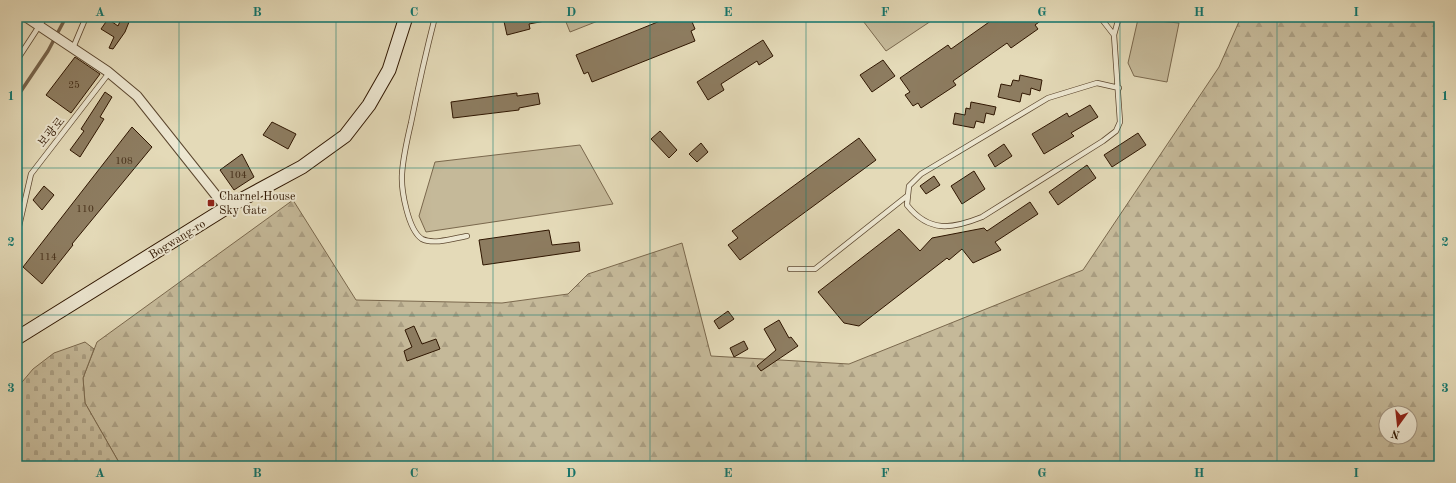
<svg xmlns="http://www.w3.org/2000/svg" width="1456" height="483" viewBox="0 0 1456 483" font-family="'Old Standard TT','Noto Serif KR',serif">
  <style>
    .forest { fill: url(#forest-firs); stroke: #7a684d; fill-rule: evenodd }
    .cemetery { fill: url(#cemetery-stones); stroke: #7a684d }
    .pitch { fill: #c5b999; stroke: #7a684d }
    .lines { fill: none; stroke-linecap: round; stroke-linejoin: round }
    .stream { stroke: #76634a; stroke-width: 3.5 }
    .building { fill: #8d7c60; stroke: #2f1601 }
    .service-casing { stroke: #5c472f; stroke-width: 6 }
    .minor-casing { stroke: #5c472f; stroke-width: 11 }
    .secondary-casing { stroke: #2f1601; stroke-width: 15 }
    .service { stroke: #ede7d1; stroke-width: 4.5 }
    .minor { stroke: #ede7d1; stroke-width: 9 }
    .secondary { stroke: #ede7d1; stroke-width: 13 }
    .grid { fill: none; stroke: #0f766e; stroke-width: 1; stroke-opacity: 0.55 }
    .poi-dot { fill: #8f2418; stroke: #ede7d1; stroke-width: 1.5 }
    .labels { text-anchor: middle; stroke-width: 4; stroke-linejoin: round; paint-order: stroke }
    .number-label { font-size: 10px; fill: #463019 }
    .street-label { font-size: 12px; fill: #2f1601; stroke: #ede7d1 }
    .poi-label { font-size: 12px; fill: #2f1601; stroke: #ede7d1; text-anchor: start }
    .neatline { fill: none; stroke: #0f766e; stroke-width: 1.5 }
    .grid-label { font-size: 13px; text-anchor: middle; font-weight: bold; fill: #0f766e }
  </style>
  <defs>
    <pattern id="forest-firs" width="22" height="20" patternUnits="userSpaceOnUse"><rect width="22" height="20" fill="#c5b999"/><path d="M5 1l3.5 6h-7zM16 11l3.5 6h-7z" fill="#aa9e82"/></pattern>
    <pattern id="cemetery-stones" width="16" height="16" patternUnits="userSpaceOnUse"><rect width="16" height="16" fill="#c5b999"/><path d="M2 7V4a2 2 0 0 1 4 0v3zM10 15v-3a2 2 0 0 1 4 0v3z" fill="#aa9e82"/></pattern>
  </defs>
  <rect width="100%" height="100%" fill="#e4dab8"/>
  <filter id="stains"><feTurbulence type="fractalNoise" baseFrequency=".005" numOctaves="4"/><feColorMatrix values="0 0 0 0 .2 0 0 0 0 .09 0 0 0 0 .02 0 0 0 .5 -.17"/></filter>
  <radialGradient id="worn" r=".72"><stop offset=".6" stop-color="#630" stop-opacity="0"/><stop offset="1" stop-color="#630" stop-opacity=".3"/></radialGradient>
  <path class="forest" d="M1241,17H1439V466H121L85,403L83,378L97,342L293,200L356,300L502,303L568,294L588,274L682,243L711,356L849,364L1083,270L1219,67ZM1386,413H1410V437H1386Z"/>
  <path class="cemetery" d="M85,342L94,349L83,378L85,403L121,466H17V388L33,369L54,353Z"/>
  <path class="pitch" d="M564,17H608L570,32Z
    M860,17H937L886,51Z
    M1138,19L1179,23L1167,82L1134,76L1128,63Z
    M580,145L613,204L426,232L419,216L435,162Z"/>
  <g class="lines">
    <path class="stream" d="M17,97L48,51L66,17"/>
  </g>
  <path class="building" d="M122,17H131L125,32L113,49L109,48L114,37L101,29L108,19L118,26Z
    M503,17H545V21L529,24L530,29L507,35Z
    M670,17H690L695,29L691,31L695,41L592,82L588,72L584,74L576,55Z
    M989,17H1046L1035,25L1038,29L1011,48L1007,43L953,81L956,85L921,108L918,103L913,106L905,95L910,92L900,78L948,45L951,49L992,20Z
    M763,40L773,56L759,65L757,61L721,84L724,90L708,100L697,82Z
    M75,57L100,74L71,113L46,95Z
    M883,60L895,76L872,92L860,75Z
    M1020,75L1042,80L1040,91L1031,88L1030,95L1022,93L1020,102L998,97L1001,84L1011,86L1013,80L1019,81Z
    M105,92L112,97L100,117L104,119L80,157L70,150L84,131L81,129Z
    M517,93V96L538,93L540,104L519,108V110L453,118L451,102Z
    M971,102L996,107L994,115L986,113L984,123L976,121L974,128L953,124L955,113L965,115L966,108L970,109Z
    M1090,105L1098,117L1071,133L1074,136L1044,154L1032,134L1067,113L1069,117Z
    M272,122L296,134L288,149L263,135Z
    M132,127L152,147L72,244L73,245L42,284L23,267Z
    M660,131L677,150L669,158L651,139Z
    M1138,133L1146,145L1112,167L1104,155Z
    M859,138L876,160L740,260L728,245L738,238L732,231Z
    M701,143L708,152L697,162L689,154Z
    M1004,144L1012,156L995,167L988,155Z
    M242,154L254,177L234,190L220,170Z
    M1087,165L1096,178L1058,205L1049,192Z
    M974,171L985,189L962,204L951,186Z
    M934,176L940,185L926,194L920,186Z
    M44,186L54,195L42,210L33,200Z
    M1030,202L1038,214L995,242L1001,250L973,263L962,249L949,260L947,258L859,326L844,323L818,292L899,229L920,251L932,238L984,228L987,231Z
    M549,230L552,245L579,242L580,251L483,265L479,240Z
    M728,311L734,319L719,329L714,321Z
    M779,320L789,338L791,337L798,346L761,371L757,366L776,350L764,329Z
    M414,326L422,344L436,339L440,349L407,361L404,351L412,347L405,330Z
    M744,341L748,349L734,357L730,348Z"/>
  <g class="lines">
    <g class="service-casing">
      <path id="service" d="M435,17C426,52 418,88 411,123C407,140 403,157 402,174C401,190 408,230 422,239C434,245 455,238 467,236
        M1100,17L1114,35
        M73,48L86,17
        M17,60L45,17
        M1119,88L1097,83L1048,98L921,174L909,186L907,205C929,233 952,229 982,217L1103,141L1116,131L1120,122L1114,35L1119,17
        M17,235L31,174L109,73
        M790,269H815L907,196"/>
    </g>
    <g class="minor-casing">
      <path id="minor" d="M26,17L107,71L137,96L226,208"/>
    </g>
    <g class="secondary-casing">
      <path id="secondary" d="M17,338L226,208L302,167L345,136L369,105L389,70L406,17"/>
    </g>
    <use href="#service" class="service"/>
    <use href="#minor" class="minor"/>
    <use href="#secondary" class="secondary"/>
  </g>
  <path class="grid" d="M179,17V466M336,17V466M493,17V466M650,17V466M806,17V466M963,17V466M1120,17V466M1277,17V466M17,168H1439M17,315H1439"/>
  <rect class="poi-dot" x="207" y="199" width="8" height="8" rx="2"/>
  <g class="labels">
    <g class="number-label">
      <text x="74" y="88">25</text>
      <text x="124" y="164">108</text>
      <text x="238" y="178">104</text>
      <text x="85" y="212">110</text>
      <text x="48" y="260">114</text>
    </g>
    <g class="street-label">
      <text transform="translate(51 132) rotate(-50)" y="4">보광로</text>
      <text transform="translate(177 239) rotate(-32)" y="4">Bogwang-ro</text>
    </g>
    <g class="poi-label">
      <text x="219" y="200">Charnel House<tspan x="219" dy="14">Sky Gate</tspan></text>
    </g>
  </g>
  <rect width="1456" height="483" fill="none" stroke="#e4dab8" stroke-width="44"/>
  <g transform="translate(1398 425) rotate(195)"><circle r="19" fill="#ede7d1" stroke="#a1937e"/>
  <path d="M0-3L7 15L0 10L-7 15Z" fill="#8f2418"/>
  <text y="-6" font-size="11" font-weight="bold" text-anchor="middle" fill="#2f1601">N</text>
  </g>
  <rect x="22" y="22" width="1412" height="439" class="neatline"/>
  <g class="grid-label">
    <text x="100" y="16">A</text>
    <text x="257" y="16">B</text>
    <text x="414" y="16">C</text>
    <text x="571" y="16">D</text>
    <text x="728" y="16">E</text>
    <text x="885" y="16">F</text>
    <text x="1042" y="16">G</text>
    <text x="1199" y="16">H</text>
    <text x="1356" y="16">I</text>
    <text x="11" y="100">1</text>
    <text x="1445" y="100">1</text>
    <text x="11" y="246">2</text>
    <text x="1445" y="246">2</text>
    <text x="11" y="392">3</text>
    <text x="1445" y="392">3</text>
    <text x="100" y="477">A</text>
    <text x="257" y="477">B</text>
    <text x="414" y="477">C</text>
    <text x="571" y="477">D</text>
    <text x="728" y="477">E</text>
    <text x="885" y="477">F</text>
    <text x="1042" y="477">G</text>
    <text x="1199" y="477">H</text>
    <text x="1356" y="477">I</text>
  </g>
  <rect width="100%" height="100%" filter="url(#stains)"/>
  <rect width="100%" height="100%" fill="url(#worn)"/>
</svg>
